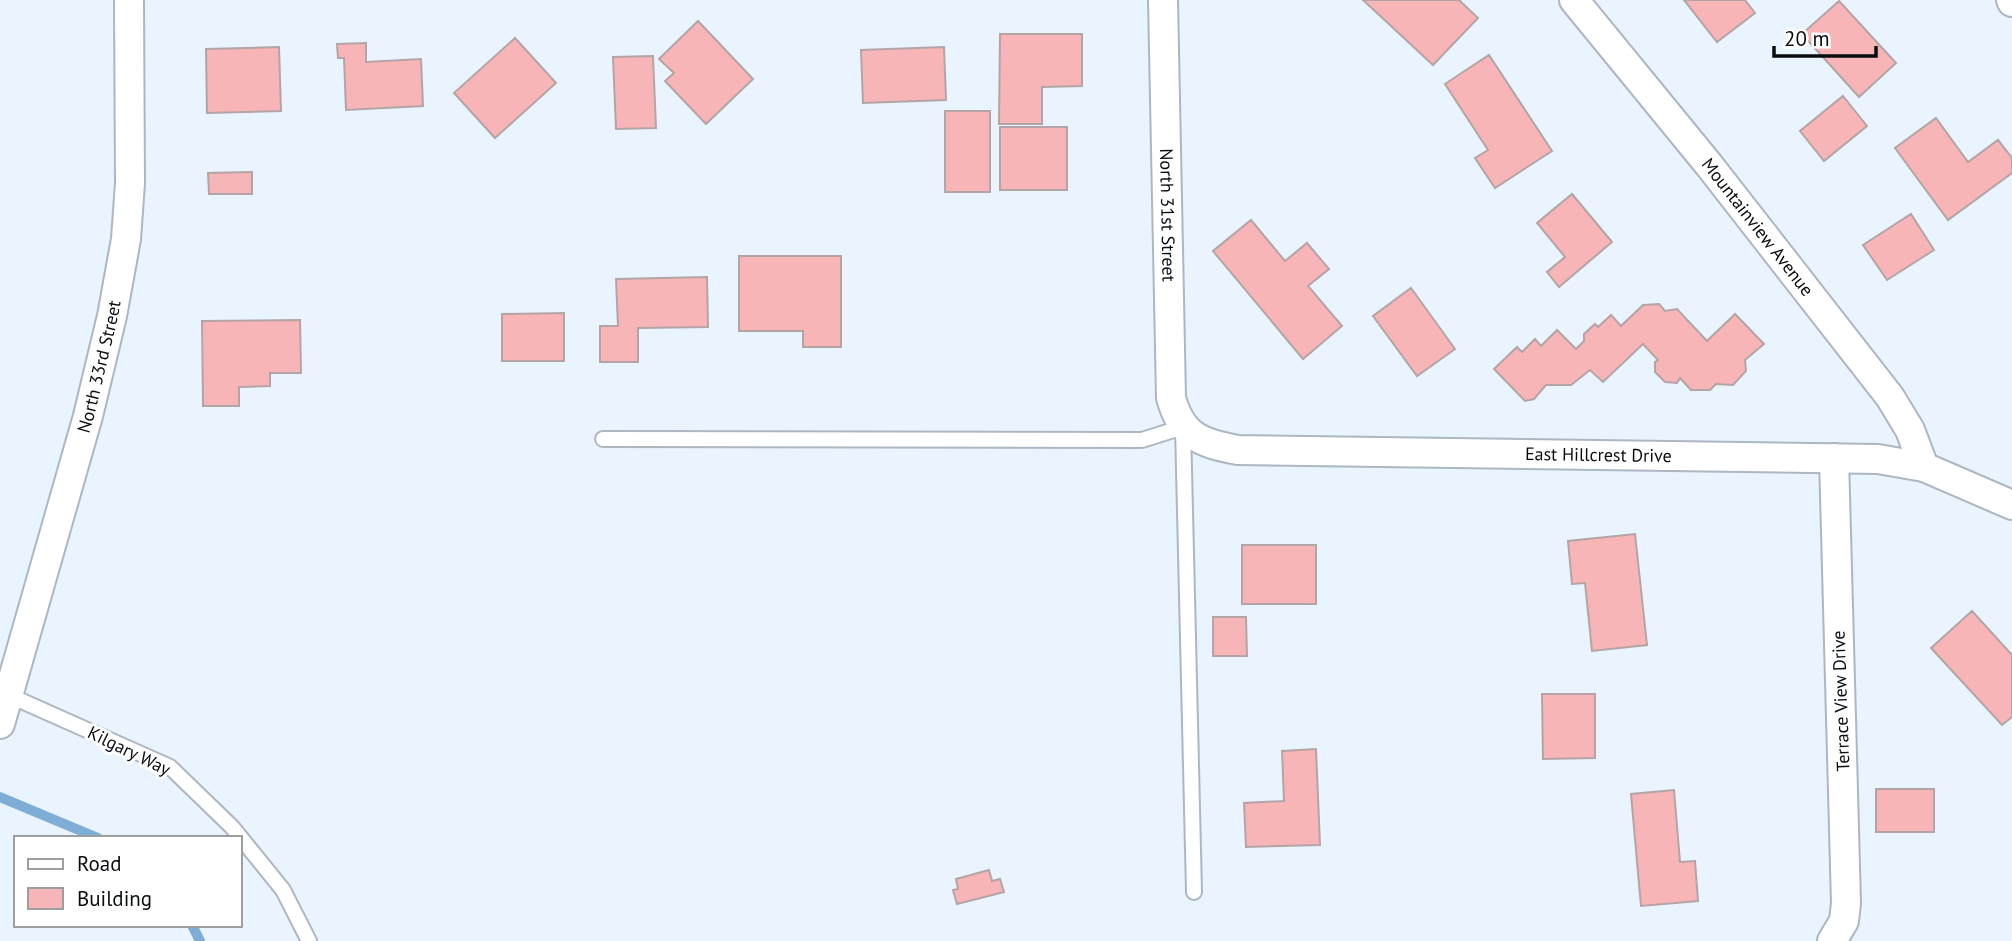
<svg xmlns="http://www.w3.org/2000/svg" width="2012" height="941" viewBox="0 0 2012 941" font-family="'PT Sans',sans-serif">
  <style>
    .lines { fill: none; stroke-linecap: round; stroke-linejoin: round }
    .stream { stroke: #7eadd6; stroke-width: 10 }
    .building { fill: #f8b5b8; stroke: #b4a4a5; stroke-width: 2 }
    .service-casing { stroke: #adb7c1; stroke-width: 18 }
    .minor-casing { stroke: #adb7c1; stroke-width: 32 }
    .service { stroke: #fff; stroke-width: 14 }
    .minor { stroke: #fff; stroke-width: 28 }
    .labels { text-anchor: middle; stroke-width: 6; stroke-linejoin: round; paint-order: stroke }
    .street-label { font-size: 18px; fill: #0a0d10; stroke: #fff }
  </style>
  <rect width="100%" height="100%" fill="#e9f4fe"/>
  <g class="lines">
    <path class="stream" d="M0,797L98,838
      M192,925L200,941"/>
  </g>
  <path class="building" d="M1363,0H1459L1478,18L1433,65Z
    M1684,0H1745L1755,13L1717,42Z
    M1839,1L1896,63L1859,97L1802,34Z
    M698,21L753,79L706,124L665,81L674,73L659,59Z
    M1000,34H1082V86L1042,87V124H999Z
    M515,38L556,83L495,138L454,93Z
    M366,43V62L421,59L423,106L346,110L344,58H338L337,44Z
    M279,47L281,111L207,113L206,49Z
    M944,47L946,100L863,103L861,50Z
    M1489,55L1552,151L1495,188L1475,158L1488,150L1445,84Z
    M653,56L656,128L616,129L613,57Z
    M1843,96L1867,126L1824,161L1800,131Z
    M945,111H990V192H945Z
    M1936,118L1968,162L1998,140L2012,158V173L1948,220L1895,148Z
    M1000,127H1067V190H1000Z
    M252,172V194H209L208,173Z
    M1572,194L1612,242L1559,287L1547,272L1565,257L1537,223Z
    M1911,214L1934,250L1887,280L1863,245Z
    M1251,220L1285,261L1307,243L1329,269L1308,286L1342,326L1303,359L1213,251Z
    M739,256H841V347H803V331H739Z
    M707,277L708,327L638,328V362H600V326H618L616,279Z
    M1411,288L1455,349L1417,376L1373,316Z
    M1659,304L1665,311L1677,309L1707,341L1735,314L1764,344L1745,360L1746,371L1733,385L1716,384L1710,390H1691L1680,378L1677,383L1665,382L1655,372V362L1658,360L1643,344L1603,382L1590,370L1571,385H1546L1534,399L1525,401L1494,369L1517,347L1522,352L1535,339L1541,346L1557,330L1576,349L1584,341V334L1595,324L1598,327L1611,315L1621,326L1643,305Z
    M564,313V361H502V314Z
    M300,320L301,373H270V386L239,387V406H203L202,321Z
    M1635,534L1647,645L1592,651L1585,583L1572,584L1568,541Z
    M1242,545H1316V604H1242Z
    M1972,611L2012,655V717L2002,725L1931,648Z
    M1213,617H1246L1247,656H1213Z
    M1542,694H1595V758L1543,759Z
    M1316,749L1320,845L1246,847L1244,803L1284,801L1282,751Z
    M1876,789H1934V832H1876Z
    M1674,790L1680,862L1695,861L1698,901L1641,906L1631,794Z
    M989,870L992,881L1000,879L1004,892L957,904L953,890L958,889L956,879Z"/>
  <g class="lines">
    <g class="service-casing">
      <path id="service" d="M603,439L1142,440L1183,427L1194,892
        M6,694L170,767L232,827L283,890L309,941"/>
    </g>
    <g class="minor-casing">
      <g id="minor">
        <path id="s1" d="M1163,0L1171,398C1182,437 1201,443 1238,450L1878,459L1924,467L2012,505"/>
        <path id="s2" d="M1574,0L1709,165L1890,397L1910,430L1924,467"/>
        <path d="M2011,0L2012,2"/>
        <path id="s3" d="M0,724L88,416L112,316L126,239L130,183L129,0"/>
        <path d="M1832,941L1844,921L1846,903L1834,458"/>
      </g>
    </g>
    <use href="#service" class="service"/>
    <use href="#minor" class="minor"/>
  </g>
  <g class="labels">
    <g class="street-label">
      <text dy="6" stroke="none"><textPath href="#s1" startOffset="215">North 31st Street</textPath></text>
      <text dy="6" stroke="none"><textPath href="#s2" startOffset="292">Mountainview Avenue</textPath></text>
      <text dy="6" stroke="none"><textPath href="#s3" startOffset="371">North 33rd Street</textPath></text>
      <text dy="6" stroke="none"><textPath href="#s1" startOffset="850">East Hillcrest Drive</textPath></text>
      <text transform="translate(1841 701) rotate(-92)" y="6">Terrace View Drive</text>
      <text transform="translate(129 751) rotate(26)" y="6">Kilgary Way</text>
    </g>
  </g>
  <rect x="14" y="836" width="228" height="91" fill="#ffffff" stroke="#9d9e9f" stroke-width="2"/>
  <rect x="28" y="859" width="35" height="10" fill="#ffffff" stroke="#9d9e9f" stroke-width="2"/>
  <text x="77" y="871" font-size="21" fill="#0a0d10">Road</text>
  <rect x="28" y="888" width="35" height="21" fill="#f8b5b8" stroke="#9d9e9f" stroke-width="2"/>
  <text x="77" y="906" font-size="21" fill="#0a0d10">Building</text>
  <path d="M1774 46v10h102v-10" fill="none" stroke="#0a0d10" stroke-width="3.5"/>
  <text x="1784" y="46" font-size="21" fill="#0a0d10" stroke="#ffffff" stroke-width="5" paint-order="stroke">20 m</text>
</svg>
